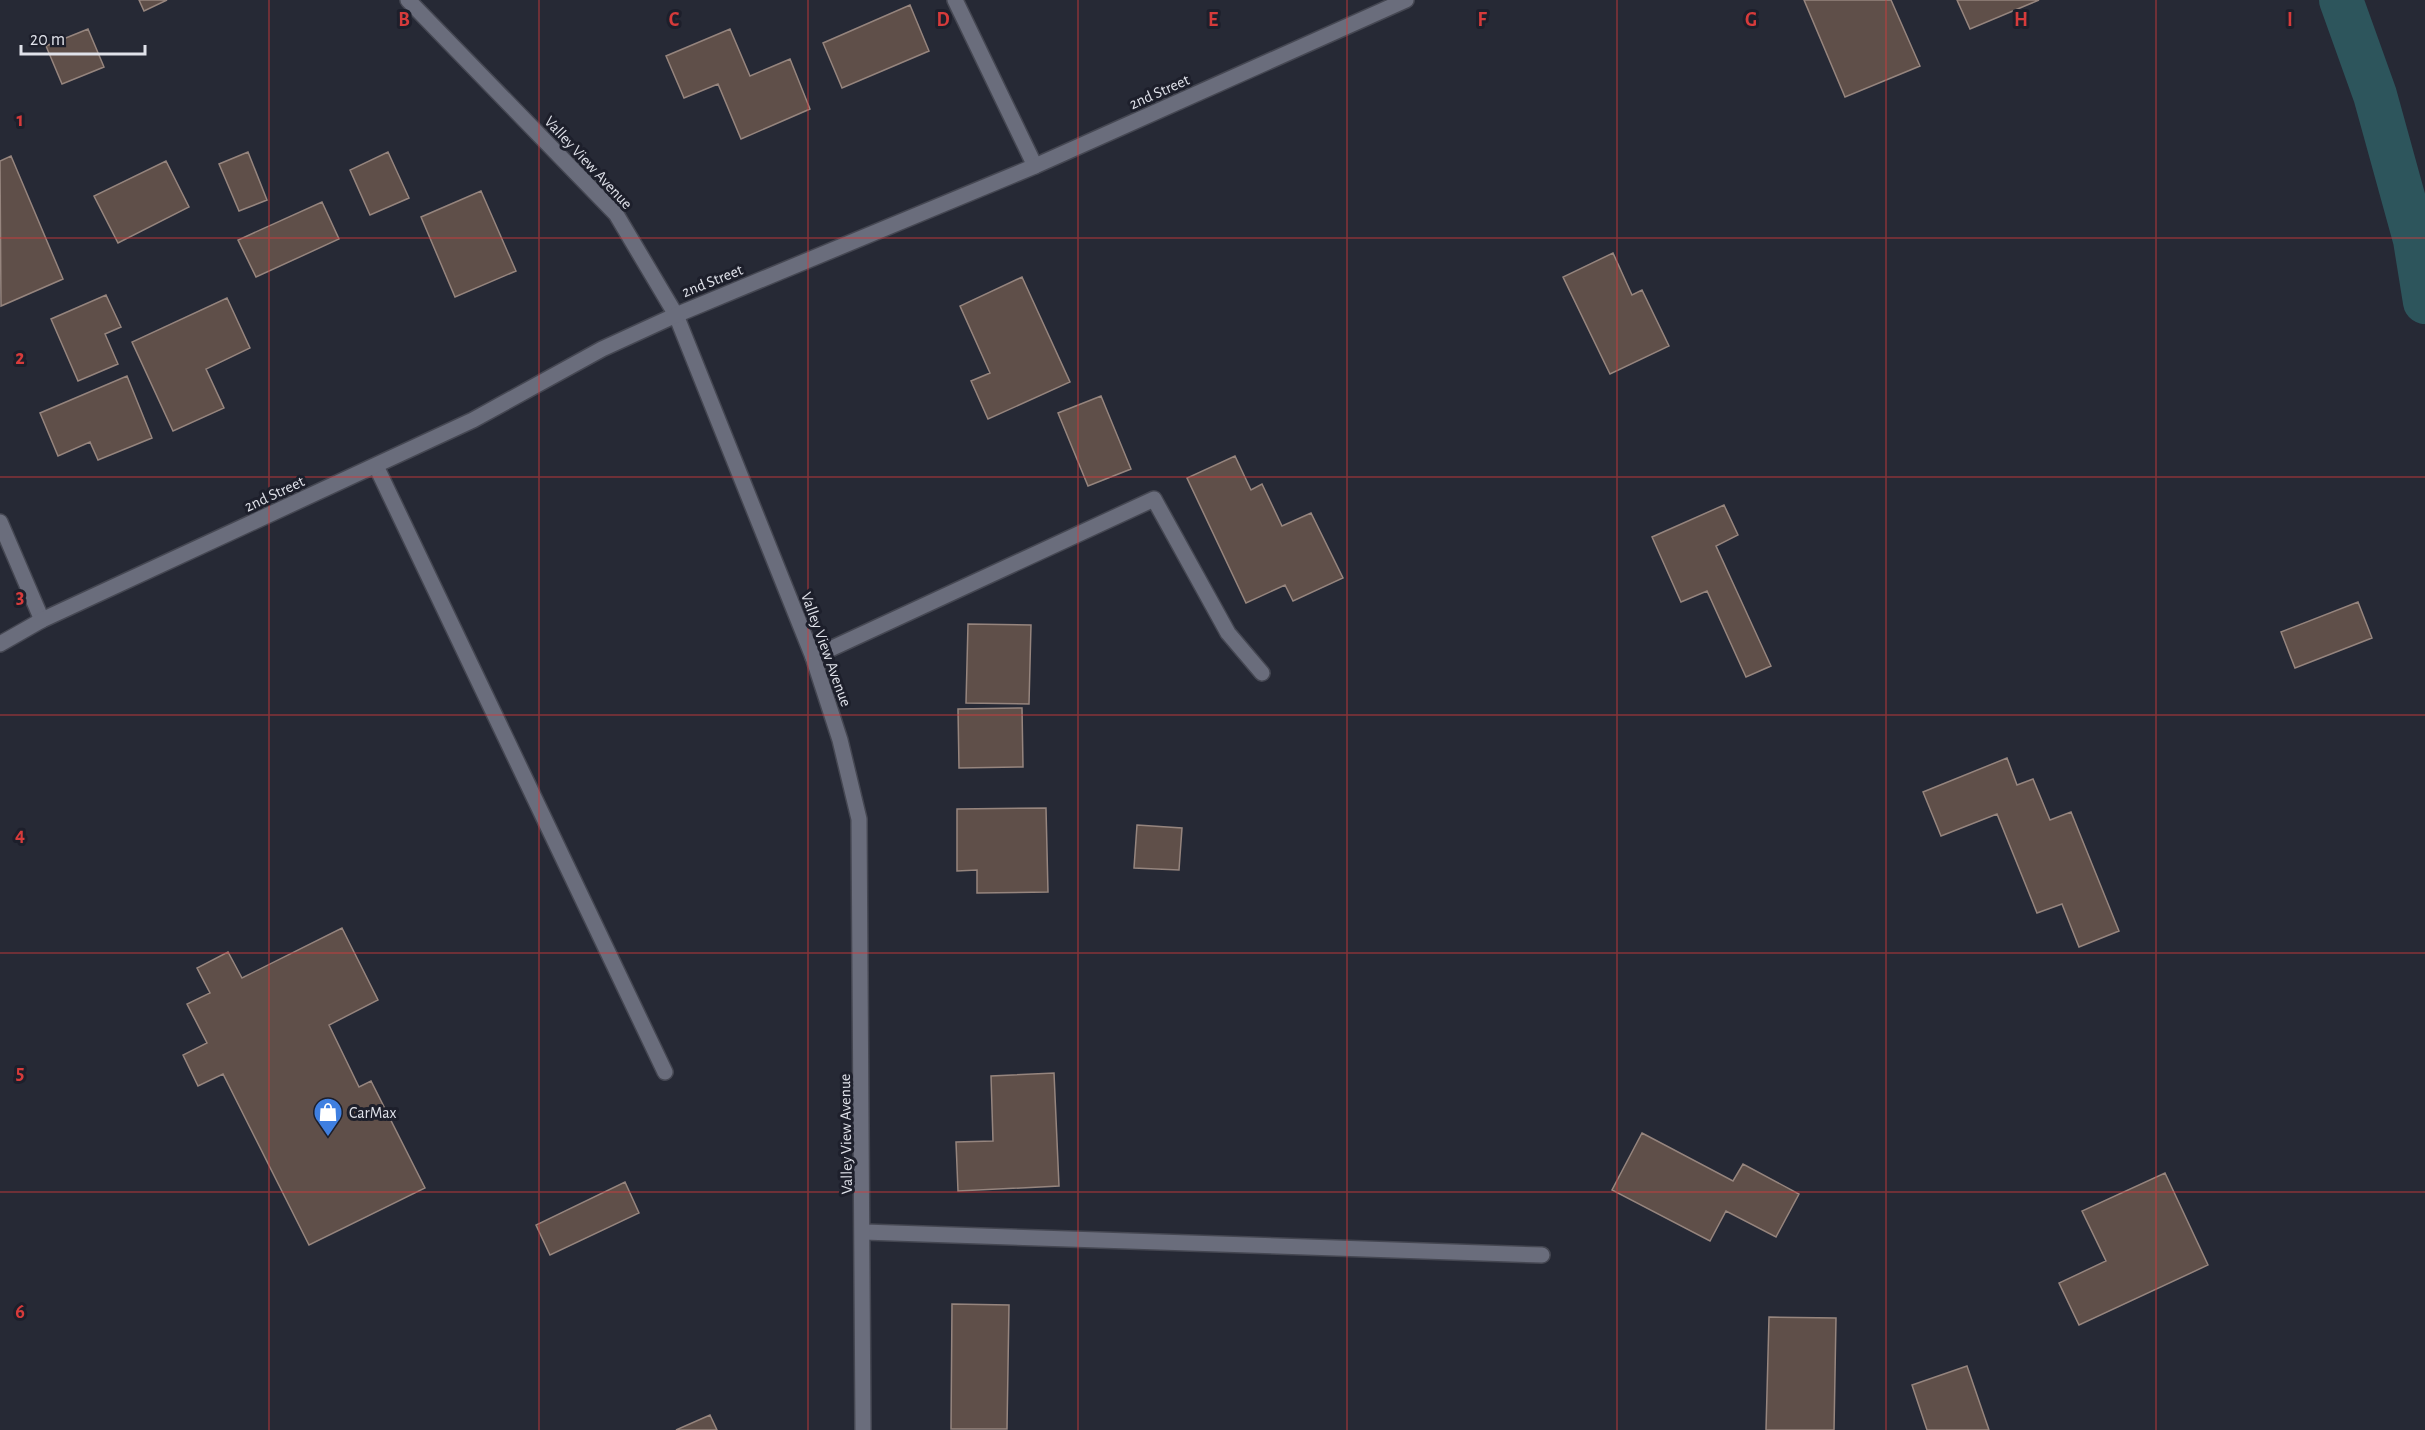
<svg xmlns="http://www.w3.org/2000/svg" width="2425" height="1430" viewBox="0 0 2425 1430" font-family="'Alegreya Sans',sans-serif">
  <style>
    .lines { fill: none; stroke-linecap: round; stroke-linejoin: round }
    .canal { stroke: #2d555c; stroke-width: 44 }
    .building { fill: #5f4f49; stroke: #96857e; stroke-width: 1.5 }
    .service-casing { stroke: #454752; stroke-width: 18 }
    .minor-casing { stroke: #454752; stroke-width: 18 }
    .tertiary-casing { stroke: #454752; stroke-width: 18 }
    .service { stroke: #6a6d7c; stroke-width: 15 }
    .minor { stroke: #6a6d7c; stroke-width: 15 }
    .tertiary { stroke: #6a6d7c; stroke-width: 15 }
    .grid { fill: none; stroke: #d73b3b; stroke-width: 1.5; stroke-opacity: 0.55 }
    .labels { text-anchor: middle; stroke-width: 6; stroke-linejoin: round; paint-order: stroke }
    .street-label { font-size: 16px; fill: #e0e2ea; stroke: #1d1f2b }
    .poi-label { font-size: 16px; fill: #e0e2ea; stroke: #1d1f2b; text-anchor: start }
    .grid-label { font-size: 20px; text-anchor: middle; font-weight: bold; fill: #d73b3b; stroke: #1d1f2b; stroke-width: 6; stroke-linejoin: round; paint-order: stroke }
  </style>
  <rect width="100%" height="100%" fill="#262935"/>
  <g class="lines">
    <path class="canal" d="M2341,0L2375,95L2415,240L2425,302"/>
  </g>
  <path class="building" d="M139,0H167L144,11Z
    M1804,0H1891L1920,66L1845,97Z
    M1957,0H2039L1970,29Z
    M910,5L929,51L842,88L823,43Z
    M88,29L104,67L62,84L46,46Z
    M730,29L750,76L790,59L810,109L741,139L718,84L684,98L666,56Z
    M248,152L267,200L239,211L219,164Z
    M388,152L409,198L370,215L350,170Z
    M11,156L63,279L1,306L0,161Z
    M166,161L189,207L118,243L94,196Z
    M481,191L516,271L455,297L421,217Z
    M322,202L339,239L256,277L238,240Z
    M1613,253L1632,295L1642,290L1669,346L1610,374L1563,277Z
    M1022,277L1070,382L988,419L971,381L990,373L960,306Z
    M106,295L121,327L105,334L118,364L78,381L51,319Z
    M227,298L250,348L206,369L224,408L173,431L132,342Z
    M127,376L152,438L98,460L90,442L58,456L40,413Z
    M1101,396L1131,469L1088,486L1058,413Z
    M1235,456L1251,490L1262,484L1282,526L1311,513L1343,578L1293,601L1285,585L1246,603L1187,478Z
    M1724,505L1738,535L1716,546L1771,666L1746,677L1707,591L1681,602L1652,537Z
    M2358,602L2372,638L2295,668L2281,632Z
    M968,624L1031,625L1029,704L966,703Z
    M1022,708L1023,767L959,768L958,709Z
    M2007,758L2017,785L2033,779L2050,820L2071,812L2119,931L2079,947L2062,904L2037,913L1997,814L1941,836L1923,792Z
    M1046,808L1048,892L977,893V870L957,871V809Z
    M1137,825L1182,828L1179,870L1134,868Z
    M342,928L378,1000L329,1025L359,1087L371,1081L425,1188L309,1245L223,1074L198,1086L183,1055L207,1043L187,1004L210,993L197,968L228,952L242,978Z
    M1054,1073L1059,1186L958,1191L956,1142L993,1141L991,1076Z
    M1642,1133L1733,1181L1743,1164L1799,1194L1776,1237L1726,1211L1710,1241L1612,1190Z
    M2165,1173L2208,1265L2079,1325L2059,1283L2106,1261L2082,1211Z
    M625,1182L639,1213L550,1255L536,1225Z
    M952,1304L1009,1305L1007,1429H951Z
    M1769,1317L1836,1318L1834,1430H1766Z
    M1967,1366L1989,1430H1927L1912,1385Z
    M710,1415L717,1430H676Z"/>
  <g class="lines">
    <g class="service-casing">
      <path id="service" d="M955,0L1035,166
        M376,466L665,1072
        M813,657L1154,499L1228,633L1262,673
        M864,1232L1542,1255"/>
    </g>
    <g class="minor-casing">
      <path id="minor" d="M408,0L616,214L676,315L813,657L840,740L859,819L863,1430
        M0,522L42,620"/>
    </g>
    <g class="tertiary-casing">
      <path id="tertiary" d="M0,644L42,620L473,420L602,349L676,315L1035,166L1406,0"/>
    </g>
    <use href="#service" class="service"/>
    <use href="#minor" class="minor"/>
    <use href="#tertiary" class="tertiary"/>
  </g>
  <path class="grid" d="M269,0V1430M539,0V1430M808,0V1430M1078,0V1430M1347,0V1430M1617,0V1430M1886,0V1430M2156,0V1430M0,238H2425M0,477H2425M0,715H2425M0,953H2425M0,1192H2425"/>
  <defs>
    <g id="shop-pin" transform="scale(1.5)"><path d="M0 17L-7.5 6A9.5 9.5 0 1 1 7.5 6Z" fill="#3f7fe0" stroke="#1d1f2b"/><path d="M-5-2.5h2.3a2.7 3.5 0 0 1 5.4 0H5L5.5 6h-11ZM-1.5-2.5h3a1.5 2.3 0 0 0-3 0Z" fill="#fff"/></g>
  </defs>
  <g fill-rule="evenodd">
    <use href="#shop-pin" x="328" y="1112"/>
  </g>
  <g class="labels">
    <g class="street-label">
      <text transform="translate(1159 91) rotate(-24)" y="6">2nd Street</text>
      <text transform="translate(589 162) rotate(47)" y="6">Valley View Avenue</text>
      <text transform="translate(712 280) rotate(-22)" y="6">2nd Street</text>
      <text transform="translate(274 493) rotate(-25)" y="6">2nd Street</text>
      <text transform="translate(827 649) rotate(70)" y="6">Valley View Avenue</text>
      <text transform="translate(845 1134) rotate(-91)" y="6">Valley View Avenue</text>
    </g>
    <g class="poi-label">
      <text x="349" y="1118">CarMax</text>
    </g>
  </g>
  <g class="grid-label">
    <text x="404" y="26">B</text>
    <text x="674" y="26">C</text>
    <text x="943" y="26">D</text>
    <text x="1213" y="26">E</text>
    <text x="1482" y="26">F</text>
    <text x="1751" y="26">G</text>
    <text x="2021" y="26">H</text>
    <text x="2290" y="26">I</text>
    <text x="20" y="126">1</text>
    <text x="20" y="364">2</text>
    <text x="20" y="603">3</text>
    <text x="20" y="841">4</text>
    <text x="20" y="1079">5</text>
    <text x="20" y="1318">6</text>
  </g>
  <path d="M21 45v9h124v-9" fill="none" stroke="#e0e2ea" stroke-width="3"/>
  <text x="30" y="45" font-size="18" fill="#e0e2ea" stroke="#1d1f2b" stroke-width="4.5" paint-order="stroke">20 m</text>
</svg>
